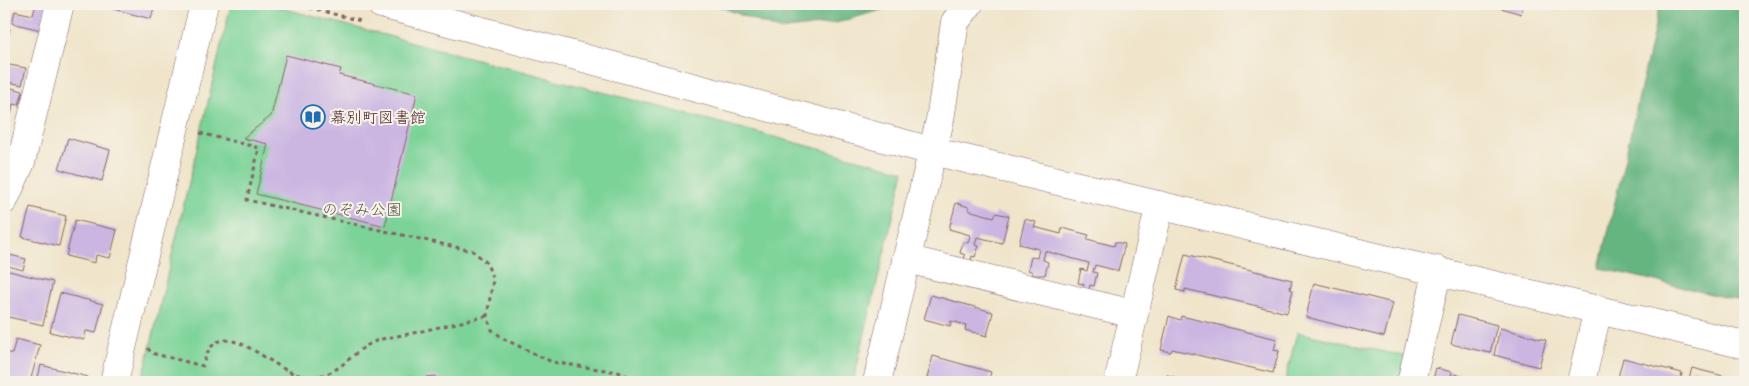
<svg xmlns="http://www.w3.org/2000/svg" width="1749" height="386" viewBox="0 0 1749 386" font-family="'Comic Neue','Klee One',sans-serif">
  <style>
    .green { fill: #7cd398; stroke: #637962 }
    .forest { fill: #65b580; stroke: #586a56 }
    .building { fill: #cbb6e2 }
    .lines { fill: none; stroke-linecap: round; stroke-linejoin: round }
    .minor-casing { stroke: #846463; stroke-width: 29 }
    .path { stroke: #846463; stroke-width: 3; stroke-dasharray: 4 4; stroke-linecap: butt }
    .minor { stroke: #fff; stroke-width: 28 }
    .labels { text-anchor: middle; stroke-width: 4; stroke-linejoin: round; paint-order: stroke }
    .poi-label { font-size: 16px; fill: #4a1f2b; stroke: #f7f3e8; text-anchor: start }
    .park-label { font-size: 16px; fill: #59554c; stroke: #f7f3e8 }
  </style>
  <rect width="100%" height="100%" fill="#f7f3e8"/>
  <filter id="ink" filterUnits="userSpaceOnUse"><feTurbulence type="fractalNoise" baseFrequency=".02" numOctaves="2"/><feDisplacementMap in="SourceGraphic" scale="10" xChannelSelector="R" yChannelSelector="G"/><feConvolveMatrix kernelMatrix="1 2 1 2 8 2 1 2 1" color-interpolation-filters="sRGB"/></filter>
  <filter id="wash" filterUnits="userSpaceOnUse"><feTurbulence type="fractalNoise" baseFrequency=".0096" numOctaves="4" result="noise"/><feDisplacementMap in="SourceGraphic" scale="20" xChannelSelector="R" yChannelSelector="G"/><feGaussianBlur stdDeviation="1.12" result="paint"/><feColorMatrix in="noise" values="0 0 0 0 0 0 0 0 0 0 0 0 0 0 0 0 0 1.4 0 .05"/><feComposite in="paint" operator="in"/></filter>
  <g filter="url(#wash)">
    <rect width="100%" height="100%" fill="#f0e5cb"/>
    <path class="green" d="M231,4H266L904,171L853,382H142Z
      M1297,332L1407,357L1401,382H1285Z"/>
    <path class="forest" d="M621,4H893L891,7L836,23L779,30L716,5Z
      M1660,4H1745V302L1600,268Z"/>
    <g id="blocks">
      <path class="building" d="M36,4H47L41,30L12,23L15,11L33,15Z
        M103,4H155L151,19L102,6Z
        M1488,4H1523L1521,14Z
        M4,28L10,29L4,52Z
        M286,55L341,69L339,75L417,94L385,226L256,194L268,144L243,138L271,116Z
        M4,64L26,68L22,85L4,81Z
        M4,86L23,91L19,105L13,104L10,118L4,116Z
        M68,138L110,150L102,181L59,169Z
        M956,203L969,207L968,210L994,217L996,213L1009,216L1002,243L977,237L975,245L979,246L975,257L972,256L971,261L964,259L965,255L960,253L963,242L968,243L970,235L949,229Z
        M30,207L66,216L59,246L22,237Z
        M1025,219L1036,222L1034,227L1061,234L1062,228L1089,235L1087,239L1114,246L1115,242L1125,244L1118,271L1095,265L1093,272L1097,273L1094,286L1090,285L1089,289L1083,288L1084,284L1078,283L1081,269L1087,271L1089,263L1045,251L1043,260L1048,262L1045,275H1032L1033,272L1028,270L1031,257L1037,258L1039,249L1019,244Z
        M75,220L117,230L110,258L96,255L95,263L66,256Z
        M6,254L26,259L23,270L4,265Z
        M1185,254L1292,280L1290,289L1293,290L1287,313L1185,289V292L1176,290Z
        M5,270L53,282L43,325L4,316Z
        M1314,283L1393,303L1384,337L1306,317Z
        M60,293L103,304L96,333L86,331L84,340L50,332Z
        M931,295L993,312L987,336L965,330L966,325L951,321L950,326L924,319Z
        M1458,315L1497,325L1490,353L1451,344Z
        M1169,316L1180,320L1181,316L1277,339L1274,350L1279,351L1273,373L1172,349L1171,352L1161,350Z
        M1500,328L1546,340L1539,367L1494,355Z
        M16,339L40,345L30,382H4V352L12,354Z
        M933,356L991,372L988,382H926Z
        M1623,358L1682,373L1680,382H1617Z
        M41,365L88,377L87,382H37Z
        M1436,368L1452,372L1450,382L1433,379Z
        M1692,368L1727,377L1726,382H1688Z
        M1455,374L1465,377L1464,382H1453Z
        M1167,375L1192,382H1154L1155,377L1166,379Z
        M436,376L441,382H425L427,377Z"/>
    </g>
  </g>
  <g filter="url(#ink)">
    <use href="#blocks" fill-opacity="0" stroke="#846463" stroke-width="1"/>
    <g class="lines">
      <g class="minor-casing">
        <path id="minor" d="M381,4L932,151L1745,345
          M4,200L21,162L60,4
          M906,259L1134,314
          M114,382L204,4
          M877,382L940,120L955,22L969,4
          M1118,382L1160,205
          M1411,382L1438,270
          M1581,382L1598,309"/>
      </g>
      <path class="path" d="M294,4L361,21
        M200,133L259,148L247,200L473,251L487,263L493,280L487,316L492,330L506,340L552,362L618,372L642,382
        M148,348L151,353L203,366C217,304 271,372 303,376C339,381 348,352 376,341C386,337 399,336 409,334C435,328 461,322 487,316"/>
      <use href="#minor" class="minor"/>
    </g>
  </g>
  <defs>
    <g id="library-ring" transform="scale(1.25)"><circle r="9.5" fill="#f7f3e8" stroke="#1f6fb2" stroke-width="1.5"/><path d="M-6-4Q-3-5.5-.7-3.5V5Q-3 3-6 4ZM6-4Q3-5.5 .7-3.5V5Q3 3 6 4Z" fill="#1f6fb2"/></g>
  </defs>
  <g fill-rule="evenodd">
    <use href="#library-ring" x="313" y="117"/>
  </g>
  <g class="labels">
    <g class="poi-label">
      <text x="330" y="123">幕別町図書館</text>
    </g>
    <g class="park-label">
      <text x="362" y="215">のぞみ公園</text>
    </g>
  </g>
  <rect width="1749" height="386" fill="none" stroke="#f7f3e8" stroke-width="20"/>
</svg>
